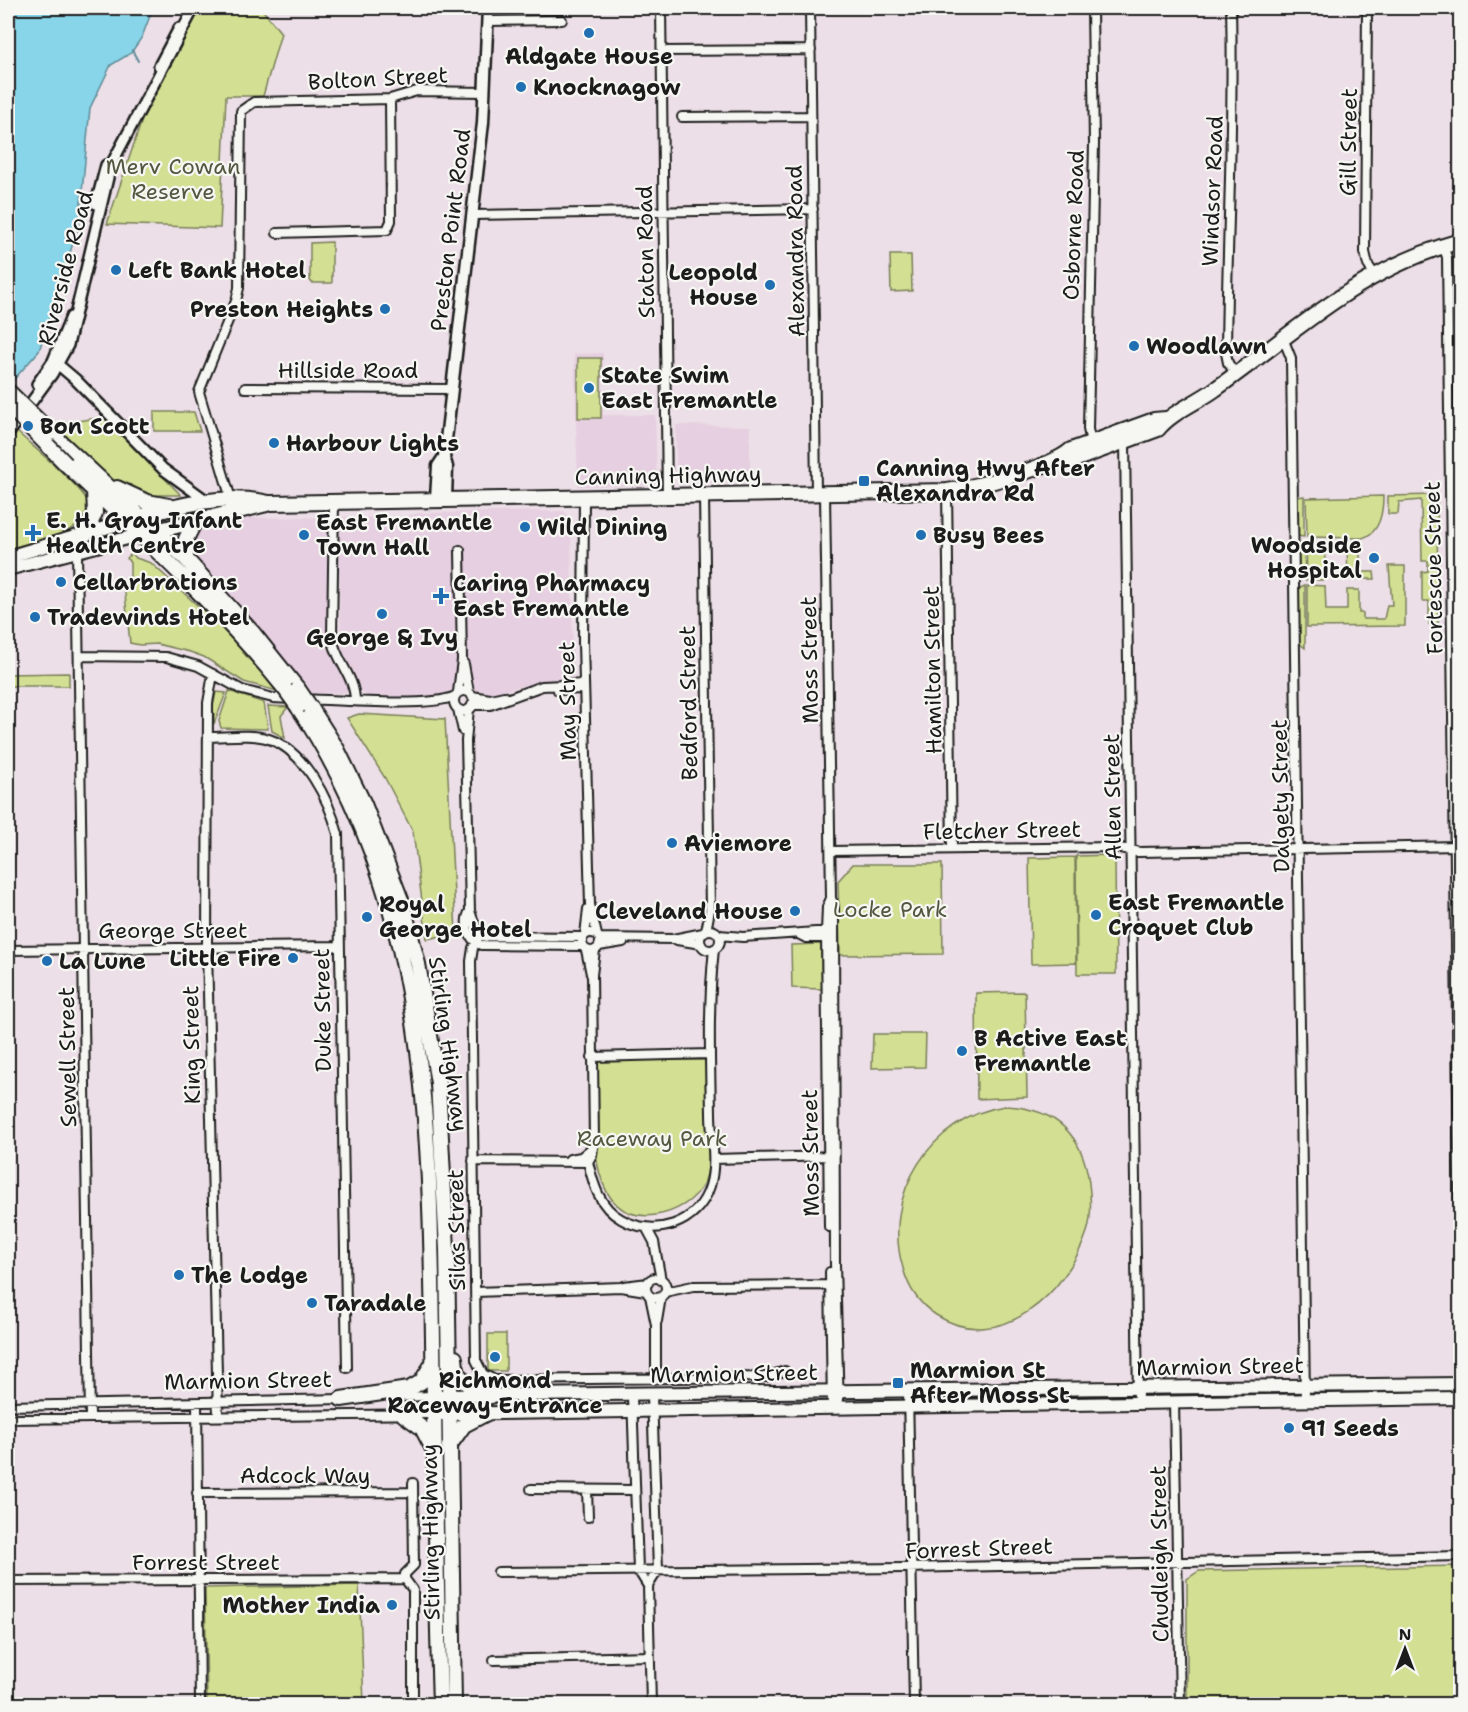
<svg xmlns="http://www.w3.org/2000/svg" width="1468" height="1712" viewBox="0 0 1468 1712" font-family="'Shantell Sans',sans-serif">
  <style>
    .built { fill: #e6cfe0 }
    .green { fill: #d3e093; stroke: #787e58; stroke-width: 1.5 }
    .water { fill: #88d4e8; stroke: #5d8a96; stroke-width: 1.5 }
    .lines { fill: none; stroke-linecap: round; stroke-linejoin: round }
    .stream { stroke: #5d8a96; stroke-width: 2 }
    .minor-casing { stroke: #1c1c1c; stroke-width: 12 }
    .tertiary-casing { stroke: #1c1c1c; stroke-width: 14 }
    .secondary-casing { stroke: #1c1c1c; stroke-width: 15 }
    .primary-casing { stroke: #1c1c1c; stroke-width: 16 }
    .trunk-casing { stroke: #1c1c1c; stroke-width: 18 }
    .minor { stroke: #f6f6f2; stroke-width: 8 }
    .tertiary { stroke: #f6f6f2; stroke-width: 9 }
    .secondary { stroke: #f6f6f2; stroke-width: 10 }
    .primary { stroke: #f6f6f2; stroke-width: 12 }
    .trunk { stroke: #f6f6f2; stroke-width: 14 }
    .trunk-bridge-casing { stroke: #1c1c1c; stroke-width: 18; stroke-linecap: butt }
    .trunk-bridge { stroke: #f6f6f2; stroke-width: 14 }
    .poi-dot { fill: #1f6fb2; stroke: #f6f6f2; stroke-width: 2 }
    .labels { text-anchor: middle; stroke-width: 4.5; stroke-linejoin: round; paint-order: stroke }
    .poi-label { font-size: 22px; font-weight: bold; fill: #1c1c1c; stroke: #f6f6f2; text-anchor: start }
    .street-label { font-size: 22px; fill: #1c1c1c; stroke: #f6f6f2 }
    .park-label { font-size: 22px; fill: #535740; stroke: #f6f6f2 }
  </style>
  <rect width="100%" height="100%" fill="#eddfe7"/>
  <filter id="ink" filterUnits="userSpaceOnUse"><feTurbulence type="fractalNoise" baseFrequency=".0167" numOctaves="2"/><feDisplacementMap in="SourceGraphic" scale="12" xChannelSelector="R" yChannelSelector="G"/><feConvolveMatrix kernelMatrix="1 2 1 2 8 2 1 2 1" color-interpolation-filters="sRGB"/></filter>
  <g filter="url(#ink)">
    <path class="built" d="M603,353V415H655L657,483L654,485L578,486L574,354Z
      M676,425L750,426V482L683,483L676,476Z
      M564,511L571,519L573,678L533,683L495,693L457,689L446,698L367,696L361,691L341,647L338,517L398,518L418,513Z
      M327,517L328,644L332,658L348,683L347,693H308L191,555L190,547L197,532L219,522L240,518Z"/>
    <path class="green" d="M192,8H261L281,33L263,96H226L220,228L107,224L152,90Z
      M332,242V283H312L310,280V243Z
      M890,255H911L912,291L891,292Z
      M578,358H601V418H578Z
      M154,412H194L200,431H154Z
      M104,417L181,495H150L117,484L50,425Z
      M16,431C32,446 81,486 88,502C90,509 88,518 82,523C61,537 31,542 8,549V444Z
      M1437,495L1438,624H1429V601H1422V572L1428,571V561H1422L1421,500L1399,502L1398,514H1388V496Z
      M1304,496V537L1297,536V497Z
      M1383,496C1383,512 1380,533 1362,538L1307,537L1306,498Z
      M1304,542L1305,580L1298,576V544Z
      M1321,542L1325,546V577L1323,580H1307L1306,543Z
      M1350,543L1360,544V572H1374L1375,579H1348L1347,545Z
      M132,553L136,558L151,563L232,637L277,691L244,682L204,657L190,652L157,644L140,645L130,643L124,584L130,578V563L127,558Z
      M1389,566H1405V626L1307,627V585L1325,586L1326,610H1347V590H1359V613H1363V619H1384L1387,605H1392Z
      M1305,585V648L1299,643L1298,588Z
      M69,673V686H8V674Z
      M229,691L264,703L268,729L221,728L219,721Z
      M216,692L226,693L214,724V713L212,712Z
      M268,706L288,707L281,716L285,738L272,731Z
      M359,714L445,719L456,933L427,939L413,832L385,778L347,718Z
      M1115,855L1116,974H1077L1076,856Z
      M1075,857L1076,963L1031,964L1029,858Z
      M853,864H942L943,954L840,955L838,881Z
      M821,944L822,989L792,988L791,945Z
      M1025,992L1027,1097L977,1099L976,993Z
      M873,1034H926L925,1067L872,1068Z
      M595,1060H705C706,1088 715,1160 704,1183C695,1201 675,1212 656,1215C579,1226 595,1107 595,1060Z
      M1005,1106C1055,1108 1083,1134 1089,1183C1091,1199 1092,1217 1087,1232C1067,1292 1001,1356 936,1315C919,1304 908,1287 903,1268C881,1196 931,1117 1005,1106Z
      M488,1334H506V1371H488Z
      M1460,1566V1704H1187V1579L1199,1571Z
      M359,1585L364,1704H207L205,1588Z"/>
    <path class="water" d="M8,8H153L142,37L131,53L111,65L90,108L79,224L39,351L8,386Z"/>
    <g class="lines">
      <path class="stream" d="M132,50L138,61"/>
      <g class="minor-casing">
        <path id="minor" d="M661,8L667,497
          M810,8L816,494
          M1231,8C1234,123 1227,238 1226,353L1228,363L1236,374
          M1367,8L1365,252L1368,265L1374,274
          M489,21L562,20
          M662,51L811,50
          M682,117L811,116
          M472,215L813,209
          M277,233L387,230L391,221L390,99
          M1443,246L1447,257L1460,1251
          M1283,338L1291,358L1305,1399
          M245,388L452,389
          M1125,442L1138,1403
          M1091,443L1088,429L1094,144L1092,8
          M1450,479H1460
          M947,491L952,849
          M825,494L831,898L834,906L835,1264L839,1409
          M704,496L710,910L706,931
          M584,497L583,643L590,905L597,935
          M231,499L199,392L236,301L239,288L241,111L254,102L390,99L417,91L485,92
          M334,500L332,637C335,660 355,676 355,701
          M77,551L90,1418
          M80,656L166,657L198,666L242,690L273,698L292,699
          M464,664L469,692
          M213,674L208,703L207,949L218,1416
          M558,690L584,689
          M454 701a10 10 0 1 1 20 0a10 10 0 1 1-20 0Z
          M458,692L462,660L460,550
          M472,696L490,699L504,696
          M304,699C336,700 431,708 455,696
          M472,705H490L542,686L584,684
          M458,709L463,731
          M469,709L466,741L470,911L479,936
          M208,737C227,737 250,733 269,739C305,751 329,800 338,834L347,1368
          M831,851L1115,847L1140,852L1460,846
          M470,911C463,922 468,940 481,945L583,946
          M700 940a10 10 0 1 1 20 0a10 10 0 1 1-20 0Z
          M582 942a9 9 0 1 1 18 0a9 9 0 1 1-18 0Z
          M585,935L588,909
          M719,935L743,937L830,931
          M800,935L806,938H831
          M479,936L473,948L471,961L476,1360L483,1374L495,1380L765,1377L785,1371
          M479,936L583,937
          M600,938L673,939L703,933
          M677,940L701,944
          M599,946L623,942
          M8,950L339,946
          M586,950L591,974
          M592,1057L710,1054
          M570,1159L581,1157L593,1147
          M714,1159L832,1156
          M473,1161L588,1162
          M588,1162C593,1183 599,1207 621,1219C654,1238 698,1225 710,1186C717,1162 711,1138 711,1113C710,1059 708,1003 714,949
          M588,1162L592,1155L594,1140L592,975L595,950
          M829,1227L826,932L827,907L831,898
          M647,1229L654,1242L661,1280
          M830,1272L832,1409
          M646 1288a10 10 0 1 1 20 0a10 10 0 1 1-20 0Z
          M624,1286L648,1283
          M476,1292L621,1287L646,1291
          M665,1292L693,1286L834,1285
          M650,1296L656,1325V1379
          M657,1321L661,1297
          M908,1391L914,1704
          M632,1395L638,1570L648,1586L651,1704
          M393,1397L434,1396
          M1174,1402L1180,1704
          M197,1403L200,1704
          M8,1406L342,1399
          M8,1419L434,1414
          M413,1483L414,1565L405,1574V1579L413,1590V1704
          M531,1489L635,1490
          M587,1490L588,1517
          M197,1493L413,1492
          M498,1572L905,1568L1460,1556
          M8,1581L405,1579
          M648,1586L658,1570L652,1395
          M494,1660L649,1656"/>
      </g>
      <g class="tertiary-casing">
        <path id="tertiary" d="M159,66L179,28
          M96,204L106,165
          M55,362L75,379L163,469L207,501
          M37,384L53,361L71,317
          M8,434L52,374L68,345L111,165L194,8"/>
      </g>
      <g class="secondary-casing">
        <path id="secondary" d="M444,457L447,467L446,498
          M436,498L438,466L444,457L483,123L488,8"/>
      </g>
      <g class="primary-casing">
        <path id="primary" d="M8,557L125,522
          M8,569L139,535
          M441,1396L1460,1384
          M442,1414L1460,1398"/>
      </g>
      <g class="trunk-casing">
        <path id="trunk" d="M51,433L186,559L254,634L298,689
          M1062,458L1074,460L1158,429C1172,412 1196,403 1214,390C1299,330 1357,270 1460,241
          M66,464C141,536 220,607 285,689
          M117,488L147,502L169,506
          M134,519C177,505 224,493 269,503
          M86,534L95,513L94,491
          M139,535L271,503L947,491C976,487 1051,468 1071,450L1154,420L1166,419
          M186,559V539L195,521
          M298,707C426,898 430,1119 433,1340C435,1461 436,1583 440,1704
          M311,708L337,749L364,804L403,905L418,964L438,1083L447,1249L454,1704
          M455,1358C456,1383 472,1388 491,1396
          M341,1399L409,1389L421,1382L433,1363
          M404,1415L422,1428L432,1447
          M449,1446L464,1425L487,1413"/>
      </g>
      <use href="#minor" class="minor"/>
      <use href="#tertiary" class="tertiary"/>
      <use href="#secondary" class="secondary"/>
      <use href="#primary" class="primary"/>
      <use href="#trunk" class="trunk"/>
      <g class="trunk-bridge-casing">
        <path id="trunk-bridge" d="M8,391L51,433
          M8,405L66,464
          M285,689L298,707
          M298,689L311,708"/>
      </g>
      <use href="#trunk-bridge" class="trunk-bridge"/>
    </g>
  </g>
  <g class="poi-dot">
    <circle cx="589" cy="33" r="6"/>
    <circle cx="521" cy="87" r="6"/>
    <circle cx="116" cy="270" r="6"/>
    <circle cx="770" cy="285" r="6"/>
    <circle cx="385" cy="309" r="6"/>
    <circle cx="1134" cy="346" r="6"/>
    <circle cx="589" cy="388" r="6"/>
    <circle cx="28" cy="426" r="6"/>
    <circle cx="274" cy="443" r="6"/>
    <rect x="858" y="475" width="12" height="12" rx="3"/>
    <circle cx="525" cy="527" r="6"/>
    <path d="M30 524h6v6h6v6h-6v6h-6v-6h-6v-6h6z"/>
    <circle cx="304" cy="535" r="6"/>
    <circle cx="921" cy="535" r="6"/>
    <circle cx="1374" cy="558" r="6"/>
    <circle cx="61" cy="582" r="6"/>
    <path d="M438 587h6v6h6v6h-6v6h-6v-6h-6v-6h6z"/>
    <circle cx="382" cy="614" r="6"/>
    <circle cx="35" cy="617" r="6"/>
    <circle cx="672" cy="843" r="6"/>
    <circle cx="795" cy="911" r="6"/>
    <circle cx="1096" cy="915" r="6"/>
    <circle cx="367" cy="917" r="6"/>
    <circle cx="293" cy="958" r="6"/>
    <circle cx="47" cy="961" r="6"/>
    <circle cx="962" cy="1051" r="6"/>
    <circle cx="179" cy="1275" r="6"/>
    <circle cx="312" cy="1303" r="6"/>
    <circle cx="495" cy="1357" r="6"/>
    <rect x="892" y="1377" width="12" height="12" rx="3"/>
    <circle cx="1289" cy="1428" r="6"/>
    <circle cx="392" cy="1605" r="6"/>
  </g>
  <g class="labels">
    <g class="poi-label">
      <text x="589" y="64" text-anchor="middle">Aldgate House</text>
      <text x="533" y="95">Knocknagow</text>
      <text x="128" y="278">Left Bank Hotel</text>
      <text x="758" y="280" text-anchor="end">Leopold<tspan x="758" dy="25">House</tspan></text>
      <text x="373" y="317" text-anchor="end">Preston Heights</text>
      <text x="1146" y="354">Woodlawn</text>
      <text x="601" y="383">State Swim<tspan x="601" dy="25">East Fremantle</tspan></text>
      <text x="40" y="434">Bon Scott</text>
      <text x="286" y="451">Harbour Lights</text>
      <text x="876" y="476">Canning Hwy After<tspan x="876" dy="25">Alexandra Rd</tspan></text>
      <text x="46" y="528">E. H. Gray Infant<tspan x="46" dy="25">Health Centre</tspan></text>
      <text x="316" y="530">East Fremantle<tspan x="316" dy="25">Town Hall</tspan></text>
      <text x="537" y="535">Wild Dining</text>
      <text x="933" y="543">Busy Bees</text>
      <text x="1362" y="553" text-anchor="end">Woodside<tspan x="1362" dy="25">Hospital</tspan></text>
      <text x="73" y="590">Cellarbrations</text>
      <text x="453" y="591">Caring Pharmacy<tspan x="453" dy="25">East Fremantle</tspan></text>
      <text x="47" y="625">Tradewinds Hotel</text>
      <text x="382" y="645" text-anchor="middle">George &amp; Ivy</text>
      <text x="684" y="851">Aviemore</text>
      <text x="1108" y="910">East Fremantle<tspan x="1108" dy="25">Croquet Club</tspan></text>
      <text x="379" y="912">Royal<tspan x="379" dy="25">George Hotel</tspan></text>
      <text x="783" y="919" text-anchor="end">Cleveland House</text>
      <text x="281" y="966" text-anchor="end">Little Fire</text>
      <text x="59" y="969">La Lune</text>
      <text x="974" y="1046">B Active East<tspan x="974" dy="25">Fremantle</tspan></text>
      <text x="191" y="1283">The Lodge</text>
      <text x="324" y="1311">Taradale</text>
      <text x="910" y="1378">Marmion St<tspan x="910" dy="25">After Moss St</tspan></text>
      <text x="495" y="1388" text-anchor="middle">Richmond<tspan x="495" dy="25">Raceway Entrance</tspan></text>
      <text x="1301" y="1436">91 Seeds</text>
      <text x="380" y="1613" text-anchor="end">Mother India</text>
    </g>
    <g class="street-label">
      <text transform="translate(378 78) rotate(-3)" y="8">Bolton Street</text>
      <text transform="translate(1348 142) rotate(-89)" y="8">Gill Street</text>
      <text transform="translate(1212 191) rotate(-88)" y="8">Windsor Road</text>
      <text transform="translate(1073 225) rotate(-88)" y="8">Osborne Road</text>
      <text transform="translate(450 230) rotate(-83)" y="8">Preston Point Road</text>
      <text transform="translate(795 251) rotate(-91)" y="8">Alexandra Road</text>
      <text transform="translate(645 252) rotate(-91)" y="8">Staton Road</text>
      <text transform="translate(65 268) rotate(-75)" y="8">Riverside Road</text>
      <text x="348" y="378">Hillside Road</text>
      <text transform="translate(668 475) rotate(-1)" y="8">Canning Highway</text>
      <text transform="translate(1433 568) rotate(-91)" y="8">Fortescue Street</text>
      <text transform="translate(809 660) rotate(-91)" y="8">Moss Street</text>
      <text transform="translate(932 670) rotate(-91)" y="8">Hamilton Street</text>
      <text transform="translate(567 701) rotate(-91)" y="8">May Street</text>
      <text transform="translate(688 703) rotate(-91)" y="8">Bedford Street</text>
      <text transform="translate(1280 796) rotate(-91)" y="8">Dalgety Street</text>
      <text transform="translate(1112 797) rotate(-91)" y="8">Allen Street</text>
      <text transform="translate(1002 830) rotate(-1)" y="8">Fletcher Street</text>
      <text x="173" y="938">George Street</text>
      <text transform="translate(322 1010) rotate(-91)" y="8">Duke Street</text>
      <text transform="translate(449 1044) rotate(82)" y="8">Stirling Highway</text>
      <text transform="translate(191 1045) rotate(-91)" y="8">King Street</text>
      <text transform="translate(67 1057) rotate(-91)" y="8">Sewell Street</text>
      <text transform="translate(810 1153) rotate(-91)" y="8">Moss Street</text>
      <text transform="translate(456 1230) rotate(-91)" y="8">Silas Street</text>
      <text transform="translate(1220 1366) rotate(-1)" y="8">Marmion Street</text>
      <text transform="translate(734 1373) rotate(-1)" y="8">Marmion Street</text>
      <text transform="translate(248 1380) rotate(-1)" y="8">Marmion Street</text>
      <text x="305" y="1483">Adcock Way</text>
      <text transform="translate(430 1532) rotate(-91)" y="8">Stirling Highway</text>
      <text transform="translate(979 1548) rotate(-2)" y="8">Forrest Street</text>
      <text transform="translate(1159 1554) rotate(-91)" y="8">Chudleigh Street</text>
      <text x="206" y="1570">Forrest Street</text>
    </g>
    <g class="park-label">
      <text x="173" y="174">Merv Cowan<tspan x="173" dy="25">Reserve</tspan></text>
      <text x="890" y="917">Locke Park</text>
      <text x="652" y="1146">Raceway Park</text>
    </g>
  </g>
  <rect width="1468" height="1712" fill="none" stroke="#f6f6f2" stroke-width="30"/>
  <rect x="15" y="15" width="1438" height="1682" fill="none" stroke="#1c1c1c" stroke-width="2" filter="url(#ink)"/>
  <g transform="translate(1405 1649)" stroke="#f6f6f2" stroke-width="4.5" paint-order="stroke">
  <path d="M0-4.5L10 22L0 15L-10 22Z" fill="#1c1c1c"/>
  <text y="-9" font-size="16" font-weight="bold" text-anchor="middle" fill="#1c1c1c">N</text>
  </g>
</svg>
